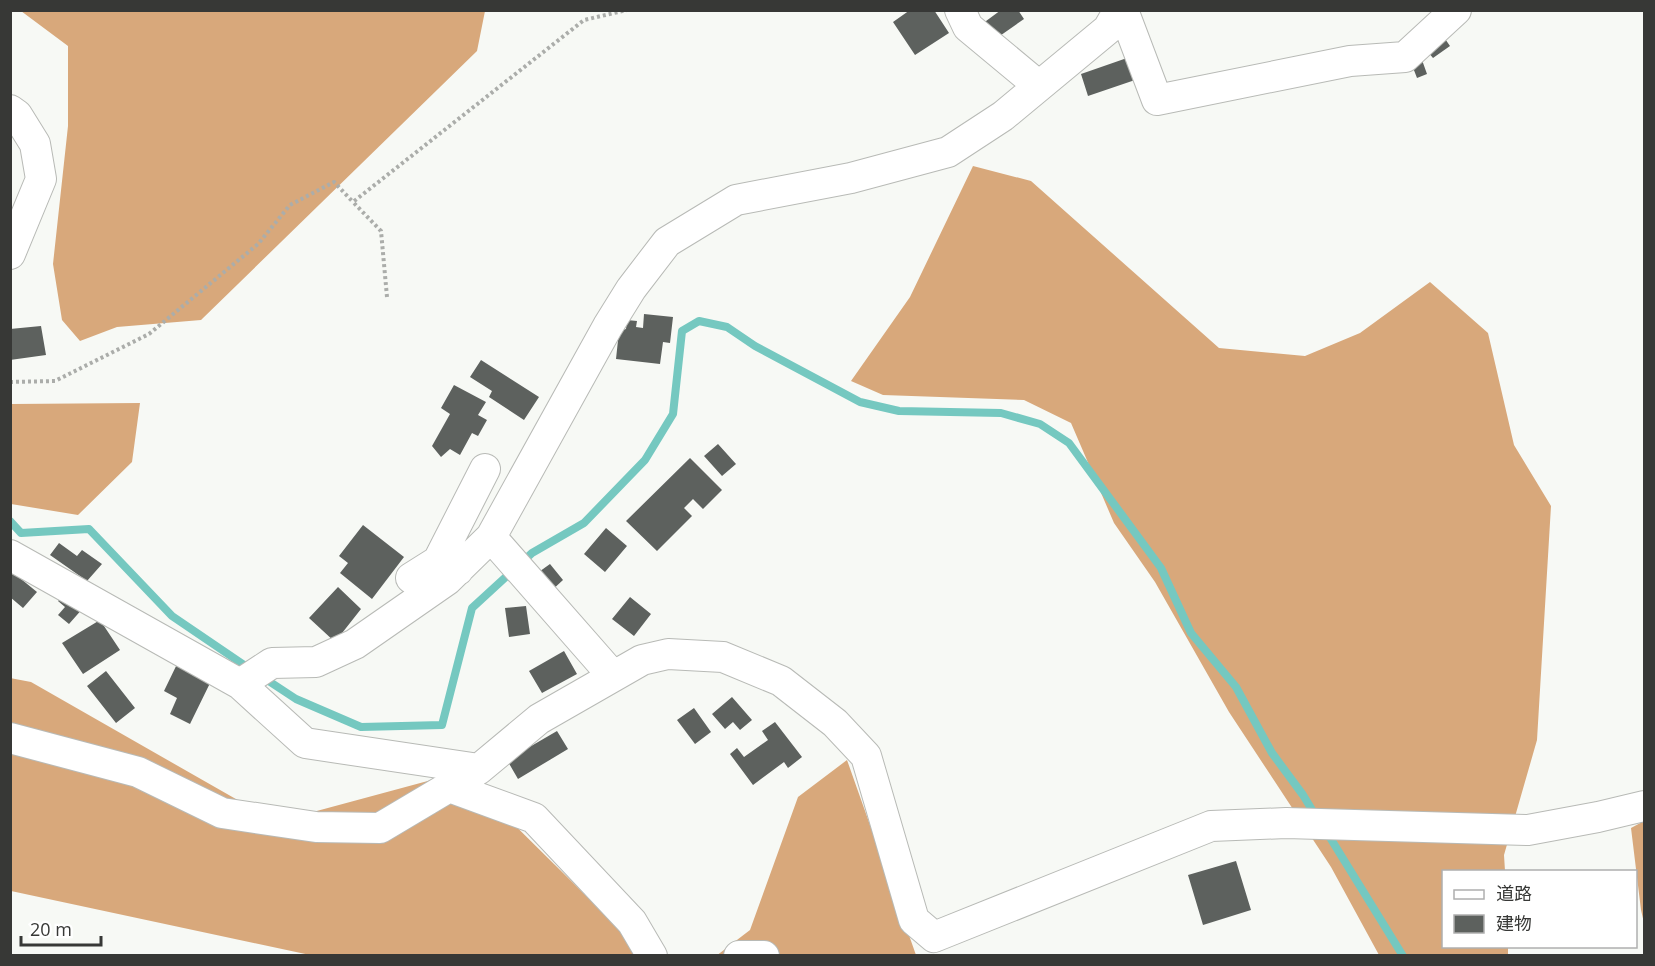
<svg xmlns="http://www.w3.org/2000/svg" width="1655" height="966" viewBox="0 0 1655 966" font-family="'Open Sans','Noto Sans JP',sans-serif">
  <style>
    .forest { fill: #d8a87b }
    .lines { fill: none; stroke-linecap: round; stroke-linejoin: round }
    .stream { stroke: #75c8c0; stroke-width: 8 }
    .building { fill: #5d615e }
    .minor-casing { stroke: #b8bab6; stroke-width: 32 }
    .path { stroke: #abadaa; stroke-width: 4; stroke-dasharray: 3 3; stroke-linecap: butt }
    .minor { stroke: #fff; stroke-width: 30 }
  </style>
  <rect width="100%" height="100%" fill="#f7f9f5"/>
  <path class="forest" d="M21,11H485L477,51L201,320L117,327L80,341L62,320L53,264L68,126V46Z
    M973,166L1031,181L1219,348L1305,356L1360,333L1430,282L1488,333L1514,445L1551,506L1537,740L1504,855L1505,871L1444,872V946L1508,947V955H1379L1331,867L1229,712L1155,582L1114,523L1071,423L1024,400L883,395L851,381L910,297Z
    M140,403L132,462L78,515L11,504V404Z
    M10,678L31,682L276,822L461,772L646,955H310L11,891Z
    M847,760L916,955L716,956L750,930L798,797Z
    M1644,821V923L1641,910L1631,828Z"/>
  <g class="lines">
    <path class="stream" d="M10,521L21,533L89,529L172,616L250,669
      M261,676L296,699L361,727L442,725L472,608L532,553L584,523L645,460L673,414L682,331L699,321L727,327L755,346L860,402L899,411L1001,413L1040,424L1069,443L1161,568L1191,633L1236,687L1272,753L1303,795L1317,818
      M1326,831L1403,956"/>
  </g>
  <path class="building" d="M910,10H934L949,33L915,55L893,22Z
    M1001,10H1018L1024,19L994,40L982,24Z
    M1441,33L1450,46L1433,58L1423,46Z
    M1127,58L1135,80L1088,96L1081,74Z
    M1422,60L1427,74L1417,78L1412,65Z
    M644,314L673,317L670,343L663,342L660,364L616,359L619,331L626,329L627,320L637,321L636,327L643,328Z
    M41,326L46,355L10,360V329Z
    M481,360L539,397L524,420L489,397L492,391L470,377Z
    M454,385L486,402L478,415L487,420L478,436L472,433L460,455L450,449L441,457L432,446L450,414L441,408Z
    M718,444L736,464L722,476L704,456Z
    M690,458L722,490L703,509L693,499L684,508L692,516L657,551L626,521Z
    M363,525L404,557L372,599L340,573L348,563L339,556Z
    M606,528L627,546L605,572L584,554Z
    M59,543L77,556L82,550L102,564L87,581L50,555Z
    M550,564L563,580L550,592L536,574Z
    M10,570L37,592L23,608L10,597Z
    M338,587L361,609L335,642L309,618Z
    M66,592L84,607L69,624L58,615L65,607L58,601Z
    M630,597L651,614L634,636L612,619Z
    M526,606L530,634L509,637L505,608Z
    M100,620L120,650L83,674L62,643Z
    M564,651L577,674L542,693L529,671Z
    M179,660L213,677L190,724L170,714L177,698L164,691Z
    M106,671L135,708L116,723L87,686Z
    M732,697L752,720L740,730L733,722L725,729L712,714Z
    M694,708L711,732L695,744L677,720Z
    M775,722L802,757L788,768L784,762L753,785L730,754L737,748L744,757L768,740L762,731Z
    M557,731L568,749L518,779L507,760Z
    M1236,861L1251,910L1203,925L1188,875Z"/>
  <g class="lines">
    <g class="minor-casing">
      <path id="minor" d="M960,10L968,27L1039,86
        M1123,10L1157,100L1350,61L1405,57L1456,10
        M10,110L17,115L35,144L41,179L10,254
        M491,537L613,676
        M10,555L240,684L305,743L479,769
        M458,570L438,561L485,469
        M411,578L438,561
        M240,684L272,663L316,662L355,644L447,580L491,537L608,326L631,289L667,242L736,200L851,178L948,152L1003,116L1108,29L1119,10
        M10,738L138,772L222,813L316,827L380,828L479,769L539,719L642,660L668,654L723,657L781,681L835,723L866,756L914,920L934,937L1211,826L1286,823L1528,830L1598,817L1644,806
        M449,787L534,818L632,922L652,956
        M739,956H764"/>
    </g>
    <path class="path" d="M387,297L381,231L353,202L584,20L627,10
      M10,382L55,381L149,334L258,244L290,205L334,182L353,202"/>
    <use href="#minor" class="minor"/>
  </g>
  <rect width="1655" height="966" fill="none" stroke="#373836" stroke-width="24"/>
  <rect x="1442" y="870" width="195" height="78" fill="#ffffff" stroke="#afafaf" stroke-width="1.5"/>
  <rect x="1454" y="890" width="30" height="9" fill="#ffffff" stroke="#afafaf" stroke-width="1.5"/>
  <text x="1496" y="900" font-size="18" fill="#373836">道路</text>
  <rect x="1454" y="915" width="30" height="18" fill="#5d615e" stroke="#afafaf" stroke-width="1.5"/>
  <text x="1496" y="930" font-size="18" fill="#373836">建物</text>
  <path d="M21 936v9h80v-9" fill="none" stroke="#373836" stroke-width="3"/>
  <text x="30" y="936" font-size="18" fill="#373836" stroke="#ffffff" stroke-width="4.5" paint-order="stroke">20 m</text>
</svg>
